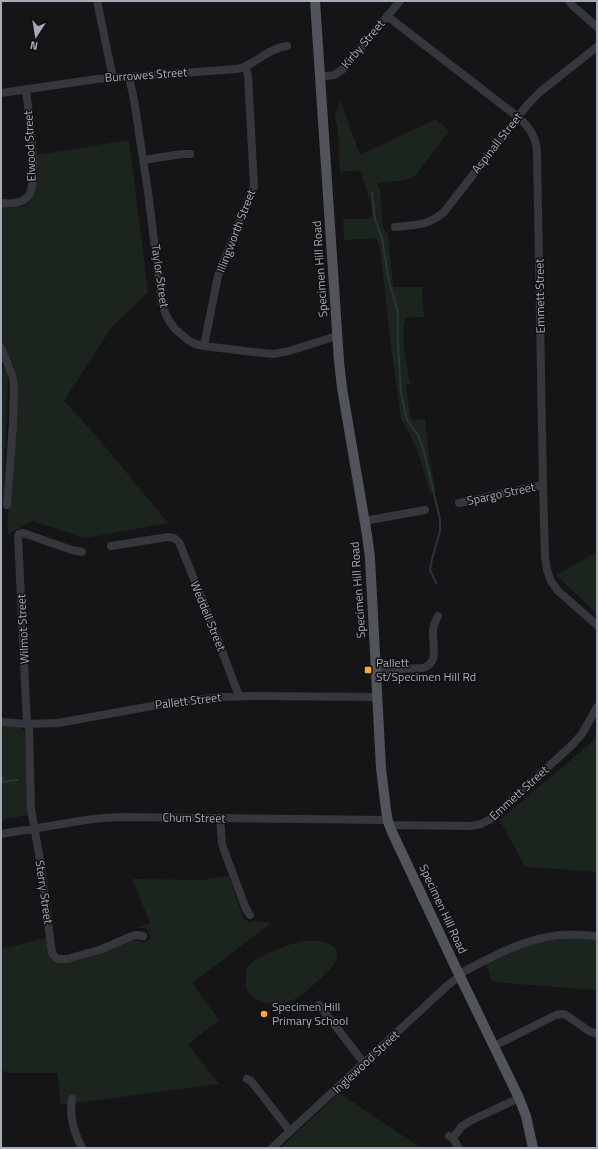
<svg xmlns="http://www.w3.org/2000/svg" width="598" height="1149" viewBox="0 0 598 1149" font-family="'Titillium Web',sans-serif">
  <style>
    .green { fill: #1c251d }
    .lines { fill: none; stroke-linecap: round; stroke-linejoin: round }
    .stream { stroke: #2a343b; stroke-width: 2 }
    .minor { stroke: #35373c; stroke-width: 8 }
    .major { stroke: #51545b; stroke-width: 10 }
    .poi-dot { fill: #faaa29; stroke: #101012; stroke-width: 1.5 }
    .labels { text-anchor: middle; stroke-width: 3; stroke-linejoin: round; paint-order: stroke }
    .street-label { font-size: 12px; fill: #a6acb7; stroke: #101012 }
    .poi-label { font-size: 12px; fill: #a6acb7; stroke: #101012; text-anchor: start }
  </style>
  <rect width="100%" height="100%" fill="#151517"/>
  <path class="green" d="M340,99L360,155L436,119L449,131L415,176L405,180L377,183L380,190L383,228L388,235L393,287H422L424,317L406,318C399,335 407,366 411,384H406L410,416L413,420L425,419L429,455L436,492L430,493L420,458L413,440L401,419L391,347L381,255L377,238L344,240L343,219H366L372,217L371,204L360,170L340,172L338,131L335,117L336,112L339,103Z
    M129,140L148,292L111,328L64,401L93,432L168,523L85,538L32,521L8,534L7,519L10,504L16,375L13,366L1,346V207C7,207 14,208 20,207C40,204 37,169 37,155Z
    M1,367H6L8,377L3,502L1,511Z
    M597,552V614L556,575Z
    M1,725C10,726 21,724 25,734L28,815L1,820Z
    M597,733V872L543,868L525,867L500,820L593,741Z
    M229,876L243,917L249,923L255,921L271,923L192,983L219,1020L188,1044L219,1084L61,1105L57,1073H8L1,1070V949L46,938L48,951L54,960L131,940C139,940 144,946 150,938L149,932L145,928H136L150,923L132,879L202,880Z
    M559,938H582L597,939V990L492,982L486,964L508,953L525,946Z
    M320,941C352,949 333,967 318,981C309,989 300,998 288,1002C284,1004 278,1004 273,1004C265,1004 254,1000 249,993C246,990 246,983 246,979C246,974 245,968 249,965C258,956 286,945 299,942C305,940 313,941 320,941Z
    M339,1093L421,1148H280Z"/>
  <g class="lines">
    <path class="stream" d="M372,192L375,219L382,238L389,282L398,312V344L401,393L407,420L418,435L423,448L440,519V531L432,559L430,570L436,583
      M1,774L3,782
      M1,782L18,780"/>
    <path class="minor" d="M97,1L113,78
      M569,1L573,6L597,27
      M387,16L518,117C529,127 536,136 537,152L543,485L545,557L547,570L551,581L558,591L597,625
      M129,77L134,100L148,192L162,304L166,315L170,322L175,329L188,340L195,344L204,346L253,352L274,354L289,351L337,336
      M320,77L334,75L342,70L400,1
      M1,93L97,79L237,69C256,65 266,49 287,46
      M143,160L182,154H190
      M1,203C11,204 23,204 29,195C39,181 28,109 26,89
      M395,227C415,225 428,226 444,212L528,104L541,91L597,47
      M204,346L218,276L254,186L248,76L246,67
      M1,348L12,375L14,384L13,424L7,505
      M459,503L543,485
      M364,521L425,510
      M111,546L168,537L174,538L179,542L206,609L239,696
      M377,670L423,668C440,663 432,645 433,631C433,625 436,621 438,616
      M1,722L27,724L58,723L169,703L222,697L252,696L378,697
      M27,724L18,536L19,534L23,533L72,550L82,552
      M29,724L31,809L40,860L52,953L56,958L60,959H67L102,949L132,936L137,935L143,936
      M220,818L222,843L224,850L246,909L250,915
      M389,825L471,826L481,824L491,819L572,745L582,734L597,707
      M1,834L92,819L119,817L388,820
      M459,974C492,957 522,939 560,935C572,934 585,935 597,936
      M319,1005L364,1063
      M494,1046L556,1015L562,1014L566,1015L589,1031L597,1034
      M247,1079L251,1081L290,1131
      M72,1099C69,1117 74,1132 82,1148
      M449,1136L453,1138L458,1147
      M453,1138L462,1126L472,1120L519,1098
      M272,1148L448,985L460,976"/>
    <path class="major" d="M315,1L339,361L342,388L367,535L370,558L381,768L386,810L388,822L392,832L454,964L519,1098L526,1116L533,1148"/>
  </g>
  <g class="poi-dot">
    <rect x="364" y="666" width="8" height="8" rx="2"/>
    <circle cx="264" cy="1014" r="4"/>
  </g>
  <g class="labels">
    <g class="street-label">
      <text transform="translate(363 44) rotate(-50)" y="4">Kirby Street</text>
      <text transform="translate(146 75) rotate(-4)" y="4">Burrowes Street</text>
      <text transform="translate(497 143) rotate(-52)" y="4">Aspinall Street</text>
      <text transform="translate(30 146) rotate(-93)" y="4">Elwood Street</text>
      <text transform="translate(236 231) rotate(-69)" y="4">Illingworth Street</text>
      <text transform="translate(320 269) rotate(-94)" y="4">Specimen Hill Road</text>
      <text transform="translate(160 276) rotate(82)" y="4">Taylor Street</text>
      <text transform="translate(540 296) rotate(-91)" y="4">Emmett Street</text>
      <text transform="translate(501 494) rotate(-12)" y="4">Spargo Street</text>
      <text transform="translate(358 590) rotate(-94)" y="4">Specimen Hill Road</text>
      <text transform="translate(208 616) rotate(68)" y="4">Weddell Street</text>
      <text transform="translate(23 629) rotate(-93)" y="4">Wilmot Street</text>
      <text transform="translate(188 701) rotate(-7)" y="4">Pallett Street</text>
      <text transform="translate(519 793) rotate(-42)" y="4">Emmett Street</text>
      <text transform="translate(194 818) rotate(1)" y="4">Chum Street</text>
      <text transform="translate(44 892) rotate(82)" y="4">Sterry Street</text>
      <text transform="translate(443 909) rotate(65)" y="4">Specimen Hill Road</text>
      <text transform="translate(366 1062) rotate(-43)" y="4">Inglewood Street</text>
    </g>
    <g class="poi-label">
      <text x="376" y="667">Pallett<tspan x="376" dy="14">St/Specimen Hill Rd</tspan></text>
      <text x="272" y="1011">Specimen Hill<tspan x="272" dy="14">Primary School</tspan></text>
    </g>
  </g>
  <rect width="598" height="1149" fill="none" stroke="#a6acb7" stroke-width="4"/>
  <g transform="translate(36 36) rotate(192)" stroke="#101012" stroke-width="3" paint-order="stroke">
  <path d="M0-3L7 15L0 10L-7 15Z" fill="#a6acb7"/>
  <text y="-6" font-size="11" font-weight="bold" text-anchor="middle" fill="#a6acb7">N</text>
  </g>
</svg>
